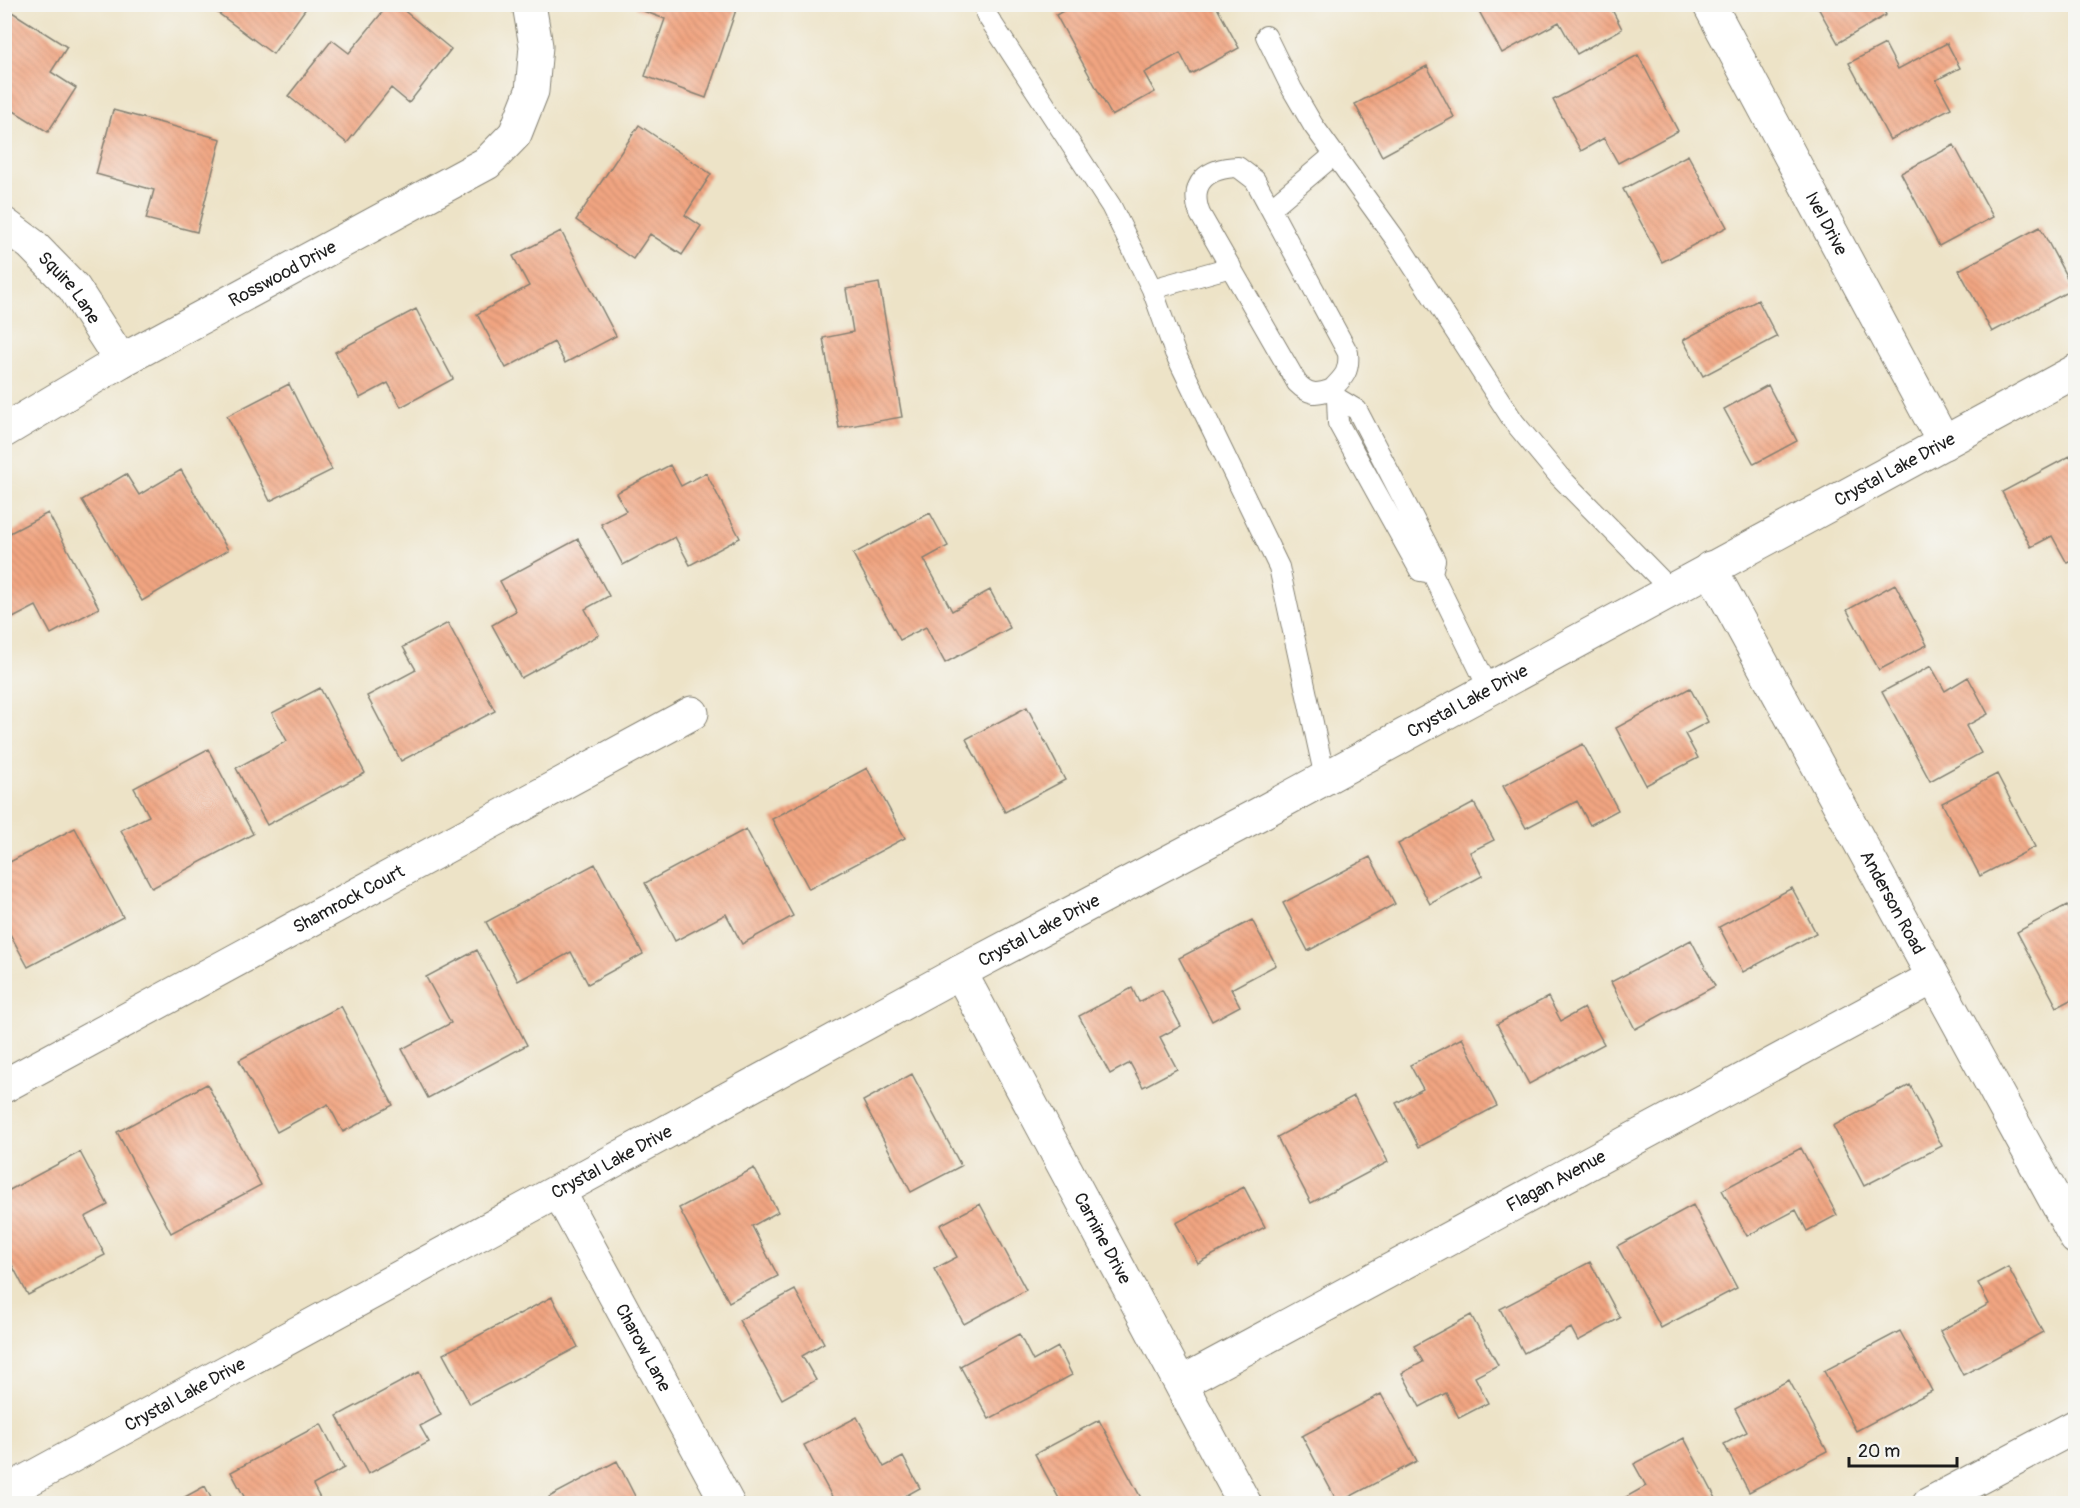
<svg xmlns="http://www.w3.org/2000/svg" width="2080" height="1508" viewBox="0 0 2080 1508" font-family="Pangolin,sans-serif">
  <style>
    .building { fill: url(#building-back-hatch) }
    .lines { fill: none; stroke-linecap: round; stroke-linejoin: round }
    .lane-casing { stroke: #848072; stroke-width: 22 }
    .street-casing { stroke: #848072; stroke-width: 35 }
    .secondary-casing { stroke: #848072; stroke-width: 35 }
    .lane { stroke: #fff; stroke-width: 20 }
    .street { stroke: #fff; stroke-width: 33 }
    .secondary { stroke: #fff; stroke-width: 33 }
    .labels { text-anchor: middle; stroke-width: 5; stroke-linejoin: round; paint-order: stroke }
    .street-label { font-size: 18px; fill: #1c1c1c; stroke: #f6f6f2 }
  </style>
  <defs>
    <pattern id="building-back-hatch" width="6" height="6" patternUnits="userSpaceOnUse" patternTransform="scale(1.5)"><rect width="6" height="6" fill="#f1a581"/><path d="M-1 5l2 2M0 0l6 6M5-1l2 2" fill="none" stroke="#ce8d6f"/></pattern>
  </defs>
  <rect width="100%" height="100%" fill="#f6f6f2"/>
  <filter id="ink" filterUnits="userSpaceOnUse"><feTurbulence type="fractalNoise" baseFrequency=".0167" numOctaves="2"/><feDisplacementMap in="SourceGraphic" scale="12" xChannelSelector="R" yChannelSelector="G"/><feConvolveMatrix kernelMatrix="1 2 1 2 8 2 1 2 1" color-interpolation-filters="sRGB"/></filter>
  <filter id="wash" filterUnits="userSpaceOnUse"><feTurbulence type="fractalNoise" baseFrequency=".008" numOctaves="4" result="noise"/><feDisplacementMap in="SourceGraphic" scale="24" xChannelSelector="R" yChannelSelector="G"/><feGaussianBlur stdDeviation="1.35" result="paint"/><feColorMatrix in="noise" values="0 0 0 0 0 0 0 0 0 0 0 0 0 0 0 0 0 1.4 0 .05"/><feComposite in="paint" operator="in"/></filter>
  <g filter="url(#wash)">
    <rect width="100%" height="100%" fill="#ede3c7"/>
    <g id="blocks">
      <path class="building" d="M206,4H309L273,54Z
        M389,4H396L451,49L409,103L391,88L347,143L288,96L332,40L349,53Z
        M636,4H738L706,98L645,76L665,19L635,8Z
        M1075,4H1215L1239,48L1191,74L1180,53L1144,73L1155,92L1112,116L1056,15Z
        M1490,4H1609L1622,29L1577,54L1559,22L1502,53L1479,11Z
        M1816,4H1881L1886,15L1838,43Z
        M4,7L67,47L51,72L76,88L48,132L4,105Z
        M1947,43L1960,68L1936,80L1951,108L1890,140L1849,63L1885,44L1898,69Z
        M1638,55L1678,131L1618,163L1604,138L1581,151L1553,100Z
        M1427,66L1454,117L1382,156L1355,104Z
        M113,110L221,139L197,232L146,219L154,190L96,174Z
        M639,125L711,174L685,215L701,226L682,255L650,234L633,259L576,220Z
        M1954,145L1993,217L1939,246L1901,173Z
        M1688,155L1727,227L1662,262L1623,189Z
        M2040,227L2073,289L1992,332L1959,270Z
        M561,231L616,336L565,363L554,342L506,368L477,314L529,286L513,256Z
        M879,283L902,417L839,428L823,338L853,332L846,289Z
        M1758,300L1777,337L1703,376L1683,340Z
        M416,309L453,379L401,407L388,383L360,398L335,352Z
        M289,384L332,470L270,501L227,416Z
        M1768,385L1797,441L1754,464L1724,409Z
        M2070,456L2076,466V559L2067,563L2052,536L2031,547L2002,492Z
        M670,465L681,486L706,473L740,538L690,565L675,537L623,565L601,524L626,511L616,493Z
        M181,470L228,550L142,601L82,500L126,474L139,495Z
        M48,513L99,608L51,634L36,606L11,619L4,608V536Z
        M930,513L948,546L924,559L952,611L990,590L1010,628L945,663L926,627L900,640L853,554Z
        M578,539L609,596L585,609L599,635L521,678L492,625L516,611L500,581Z
        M1895,584L1927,645L1879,670L1847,610Z
        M448,623L495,711L401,761L367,696L416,670L403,647Z
        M1931,666L1945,691L1968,677L1988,714L1966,726L1981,753L1930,781L1882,692Z
        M320,688L365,773L267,825L236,768L287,741L272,713Z
        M1690,688L1708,722L1685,734L1698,758L1646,785L1616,728Z
        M1027,707L1065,780L1005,812L966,739Z
        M1583,744L1618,810L1590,825L1577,801L1526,828L1503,786Z
        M208,749L253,834L152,888L121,830L149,816L134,788Z
        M867,768L905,838L809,889L772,819Z
        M1997,774L2035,847L1980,876L1942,803Z
        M1474,803L1494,840L1470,852L1482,876L1430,904L1398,844Z
        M75,828L123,917L28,967L4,923V865Z
        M746,829L793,916L742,944L726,914L675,941L645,883Z
        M1370,857L1395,904L1308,951L1283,903Z
        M595,864L643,954L588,984L571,952L518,981L486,922Z
        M1792,888L1816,933L1743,972L1719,927Z
        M2067,905L2076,922V997L2057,1007L2017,932Z
        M1252,920L1276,965L1231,989L1240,1006L1212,1021L1179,958Z
        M1691,940L1715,986L1635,1029L1611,982Z
        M477,950L527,1045L428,1098L402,1049L451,1023L426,977Z
        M1132,988L1139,1002L1162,990L1181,1026L1160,1037L1177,1069L1143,1087L1130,1063L1110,1074L1079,1016Z
        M1548,997L1561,1021L1584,1008L1604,1044L1529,1084L1497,1024Z
        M341,1006L393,1105L343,1132L328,1104L277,1132L239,1060Z
        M1462,1038L1497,1106L1419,1147L1396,1103L1423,1089L1410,1065Z
        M912,1074L961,1166L911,1192L863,1101Z
        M207,1084L261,1185L171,1233L117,1132Z
        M1910,1085L1942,1146L1864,1186L1833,1126Z
        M1354,1096L1388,1162L1311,1203L1277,1137Z
        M1801,1148L1837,1215L1807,1231L1796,1210L1747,1236L1722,1190Z
        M80,1152L108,1205L85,1217L105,1255L28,1295L4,1250V1193Z
        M754,1168L778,1212L752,1226L778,1276L729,1302L679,1208Z
        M1244,1187L1265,1227L1198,1263L1176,1223Z
        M980,1204L1026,1290L964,1324L934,1269L957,1257L940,1225Z
        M1693,1205L1737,1288L1661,1328L1617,1246Z
        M1590,1262L1620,1318L1578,1341L1571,1328L1524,1353L1500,1309Z
        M2008,1267L2043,1332L1963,1375L1940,1331L1989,1304L1978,1283Z
        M795,1290L824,1343L802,1356L816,1380L782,1399L739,1320Z
        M552,1297L578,1347L470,1404L443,1354Z
        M1471,1315L1498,1365L1475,1377L1488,1403L1459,1418L1446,1393L1420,1407L1402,1373L1423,1362L1414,1346Z
        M1900,1331L1932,1391L1856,1431L1824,1371Z
        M1019,1334L1033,1361L1058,1347L1072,1375L989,1419L960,1366Z
        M419,1372L441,1415L420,1426L429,1442L368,1474L337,1416Z
        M1789,1380L1827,1451L1749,1492L1724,1444L1747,1432L1735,1409Z
        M1381,1394L1417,1461L1338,1503L1302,1436Z
        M857,1417L884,1467L903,1457L920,1488L891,1504H836L804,1445Z
        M1099,1420L1141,1498L1130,1504H1062L1035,1454Z
        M321,1424L344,1468L313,1485L323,1504H248L231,1472Z
        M1684,1438L1719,1504H1618L1617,1502L1646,1486L1634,1464Z
        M617,1461L639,1504H552L549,1497Z
        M205,1486L214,1504H172Z"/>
    </g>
  </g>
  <g filter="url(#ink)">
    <use href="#blocks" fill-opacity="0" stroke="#848072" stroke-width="1.5"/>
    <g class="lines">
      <g class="lane-casing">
        <path id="lane" d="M986,14L1111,206L1152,289L1231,267
          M1266,36L1292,89L1313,125L1394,237L1514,422L1559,476L1671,590
          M1271,208L1335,154
          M1152,289L1175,353L1279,567L1325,778
          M1332,389C1316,395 1309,395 1297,383L1200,214C1188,182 1208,168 1238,167L1255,180L1348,353C1350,371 1344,377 1332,389L1337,398L1357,410L1435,560L1432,573L1489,689
          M1337,398L1338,423L1420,571L1432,573"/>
      </g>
      <g class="street-casing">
        <g id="street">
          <path id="s1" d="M1709,4L1944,443"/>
          <path id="s2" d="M4,224L31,244L74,288L121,361"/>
          <path id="s3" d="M4,431L121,361L487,163L515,134L532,91L536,46L529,4"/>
          <path id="s4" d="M960,972L1245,1504"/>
          <path id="s5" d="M4,1086L692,713"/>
          <path id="s6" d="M559,1192L728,1504"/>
          <path id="s7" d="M1181,1383L1932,978"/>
          <path d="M1929,1504L2076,1426"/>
        </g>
      </g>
      <g class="secondary-casing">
        <g id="secondary">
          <path id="s8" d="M1710,568L2076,1238"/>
          <path id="s9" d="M4,1493L960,972L1259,814L2076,371"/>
        </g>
      </g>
      <use href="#lane" class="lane"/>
      <use href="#street" class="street"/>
      <use href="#secondary" class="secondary"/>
    </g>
  </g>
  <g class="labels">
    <g class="street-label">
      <text dy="6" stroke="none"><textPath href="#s1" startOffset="249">Ivel Drive</textPath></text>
      <text dy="6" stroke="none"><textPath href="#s3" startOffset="320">Rosswood Drive</textPath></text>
      <text dy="6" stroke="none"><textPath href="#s2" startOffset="92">Squire Lane</textPath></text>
      <text dy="6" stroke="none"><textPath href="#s9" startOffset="2150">Crystal Lake Drive</textPath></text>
      <text dy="6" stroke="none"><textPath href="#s9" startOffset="1664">Crystal Lake Drive</textPath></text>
      <text dy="6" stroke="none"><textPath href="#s5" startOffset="392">Shamrock Court</textPath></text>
      <text dy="6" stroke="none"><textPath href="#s8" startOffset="381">Anderson Road</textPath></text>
      <text dy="6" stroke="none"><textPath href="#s9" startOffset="1178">Crystal Lake Drive</textPath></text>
      <text dy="6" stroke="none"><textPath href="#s9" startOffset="692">Crystal Lake Drive</textPath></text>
      <text dy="6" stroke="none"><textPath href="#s7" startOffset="426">Flagan Avenue</textPath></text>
      <text dy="6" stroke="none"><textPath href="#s4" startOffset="302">Carnine Drive</textPath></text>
      <text dy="6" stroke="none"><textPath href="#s6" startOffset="177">Charow Lane</textPath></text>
      <text dy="6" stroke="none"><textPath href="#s9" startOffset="206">Crystal Lake Drive</textPath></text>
    </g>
  </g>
  <rect width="2080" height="1508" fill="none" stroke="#f6f6f2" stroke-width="24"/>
  <path d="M1849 1457v9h108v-9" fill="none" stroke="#1c1c1c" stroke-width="3"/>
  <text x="1858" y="1457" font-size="18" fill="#1c1c1c" stroke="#f6f6f2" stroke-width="4.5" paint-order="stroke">20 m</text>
</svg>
